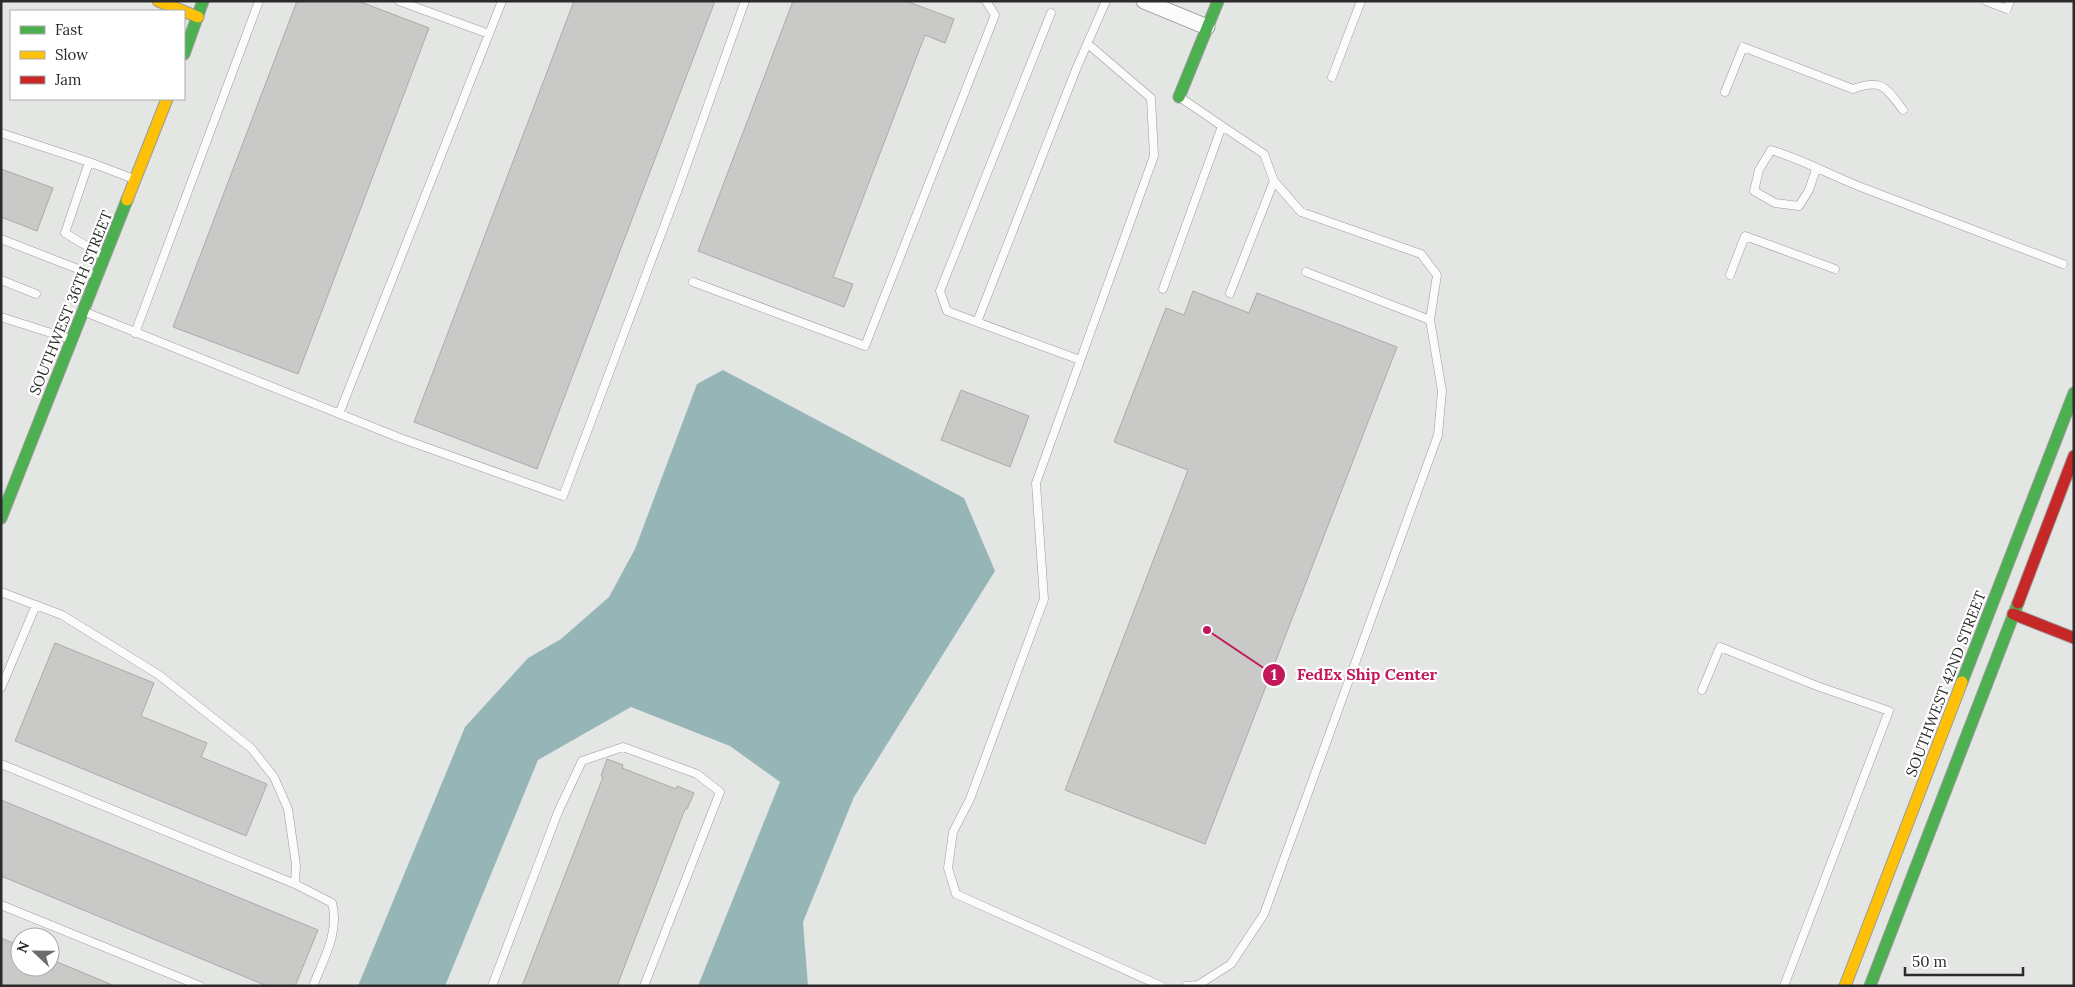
<svg xmlns="http://www.w3.org/2000/svg" width="2075" height="987" viewBox="0 0 2075 987" font-family="Lora,serif">
  <style>
    .water { fill: #96b5b7 }
    .building { fill: #c9cac8; stroke: #a9aba9 }
    .lines { fill: none; stroke-linecap: round; stroke-linejoin: round }
    .lane-casing { stroke: #9a9b9a; stroke-width: 9 }
    .street-casing { stroke: #9a9b9a; stroke-width: 17 }
    .fast-casing { stroke: #9a9b9a; stroke-width: 13 }
    .slow-casing { stroke: #9a9b9a; stroke-width: 13 }
    .jam-casing { stroke: #9a9b9a; stroke-width: 13 }
    .lane { stroke: #fbfbfb; stroke-width: 8 }
    .street { stroke: #fbfbfb; stroke-width: 15 }
    .fast { stroke: #4caf50; stroke-width: 11 }
    .slow { stroke: #ffc107; stroke-width: 11 }
    .jam { stroke: #c62828; stroke-width: 11 }
    .labels { text-anchor: middle; stroke-width: 4.5; stroke-linejoin: round; paint-order: stroke }
    .street-label { font-size: 15px; fill: #2a2b2a; stroke: #fff }
    .leader { fill: none; stroke: #c2185b; stroke-width: 2 }
    .callout-dot { fill: #c2185b; stroke: #fff; stroke-width: 2 }
    .mark-label { font-size: 15px; text-anchor: middle; font-weight: bold; fill: #fff }
    .callout-label { font-size: 16px; text-anchor: middle; font-weight: bold; fill: #c2185b; stroke: #fff; stroke-width: 4.5; stroke-linejoin: round; paint-order: stroke }
  </style>
  <rect width="100%" height="100%" fill="#e4e6e4"/>
  <path class="water" d="M723,370L964,498L995,571L854,797L803,922L808,986H698L780,782L730,746L631,707L538,760L445,986H358L465,727L528,658L561,639L609,597L635,549L697,384Z"/>
  <path class="building" d="M297,1H358L429,28L298,374L173,327Z
    M574,1H715L537,469L414,422Z
    M793,1H906L954,19L945,43L925,35L833,277L853,284L844,307L698,251Z
    M1,169L53,188L37,231L1,217Z
    M1193,291L1249,313L1257,293L1397,347L1205,844L1065,790L1188,470L1114,442L1166,308L1184,315Z
    M961,390L1029,416L1010,467L941,440Z
    M55,643L154,683L141,716L207,743L201,757L267,784L246,836L15,741Z
    M607,759L623,765L622,768L676,789L677,786L694,793L687,809H685L617,986H522L603,777L601,776Z
    M1,800L318,930L295,986H267L1,876Z
    M1,938L20,946V967H50V959L115,986H1Z"/>
  <g class="lines">
    <g class="lane-casing">
      <path id="lane" d="M399,1L489,34
        M1986,1L2007,9L2010,1
        M1051,13L940,291L947,311L1080,360
        M1088,44L1151,98L1154,156L1036,483L1044,599L970,799L953,832L948,868L956,894L1161,986
        M1332,77L1361,1
        M1725,92L1743,47L1853,89C1883,78 1886,88 1903,110
        M1222,126L1264,154L1274,181L1230,293
        M1,133L89,162
        M1816,169L1809,190L1799,206L1775,203L1754,191L1759,170L1771,150C1804,160 1834,177 1866,189C1932,214 1997,239 2063,264
        M1274,181L1301,212L1421,254L1437,275L1430,320L1306,272
        M1,239L96,276
        M103,256L65,233L89,162L134,179
        M1730,275L1745,236L1835,269
        M1,280L36,294
        M693,282L865,346L995,15L986,1
        M1163,289L1222,126L1181,98
        M85,312L400,438L563,496L677,192L745,1
        M1,317L70,339
        M977,322L1077,67L1106,1
        M135,333L259,1
        M339,414L502,1
        M1,592L62,615L159,675L251,748L274,777L288,809L296,865L295,884
        M1,688L36,605
        M1702,690L1720,647L1817,686L1889,711L1784,986
        M1,764L295,884L332,903C340,932 323,960 313,986
        M1,905L200,986
        M492,986L558,812L582,761L623,747L697,774L720,792L644,986
        M1186,986L1198,985L1231,964L1264,914L1438,435L1442,391L1430,320"/>
    </g>
    <g class="street-casing">
      <path id="street" d="M1144,1L1207,27"/>
    </g>
    <g class="fast-casing">
      <path id="fast" d="M184,54L203,1
        M1179,97L1218,1
        M1,518L127,200
        M1962,682L2074,393
        M1870,986L2018,603"/>
    </g>
    <g class="slow-casing">
      <path id="slow" d="M158,1L198,17
        M127,200L167,99
        M1845,986L1962,682"/>
    </g>
    <g class="jam-casing">
      <path id="jam" d="M2018,603L2074,456
        M2013,614L2074,638"/>
    </g>
    <use href="#lane" class="lane"/>
    <use href="#street" class="street"/>
    <use href="#fast" class="fast"/>
    <use href="#slow" class="slow"/>
    <use href="#jam" class="jam"/>
  </g>
  <g class="labels">
    <g class="street-label">
      <text transform="translate(71 303) rotate(-68)" y="5">SOUTHWEST 36TH STREET</text>
      <text transform="translate(1946 684) rotate(-69)" y="5">SOUTHWEST 42ND STREET</text>
    </g>
  </g>
  <path class="leader" d="M1207 630L1274 675"/>
  <g class="callout-dot">
    <circle cx="1207" cy="630" r="5"/>
    <circle cx="1274" cy="675" r="12"/>
  </g>
  <g class="mark-label">
    <text x="1274" y="680">1</text>
  </g>
  <g class="callout-label">
    <text x="1367" y="680">FedEx Ship Center</text>
  </g>
  <rect width="2075" height="987" fill="none" stroke="#2a2b2a" stroke-width="5"/>
  <rect x="10" y="10" width="175" height="90" fill="#ffffff" stroke="#aaaaaa"/>
  <rect x="20" y="26" width="25" height="8" fill="#4caf50" stroke="#aaaaaa"/>
  <text x="55" y="35" font-size="15" fill="#2a2b2a">Fast</text>
  <rect x="20" y="51" width="25" height="8" fill="#ffc107" stroke="#aaaaaa"/>
  <text x="55" y="60" font-size="15" fill="#2a2b2a">Slow</text>
  <rect x="20" y="76" width="25" height="8" fill="#c62828" stroke="#aaaaaa"/>
  <text x="55" y="85" font-size="15" fill="#2a2b2a">Jam</text>
  <g transform="translate(35 952) rotate(292)"><circle r="24" fill="#ffffff" stroke="#aaaaaa"/>
  <path d="M0-4L9 19L0 12L-9 19Z" fill="#6b6c6b"/>
  <text y="-8" font-size="14" font-weight="bold" text-anchor="middle" fill="#2a2b2a">N</text>
  </g>
  <path d="M1905 967v8h118v-8" fill="none" stroke="#2a2b2a" stroke-width="2.5"/>
  <text x="1912" y="967" font-size="15" fill="#2a2b2a" stroke="#ffffff" stroke-width="4" paint-order="stroke">50 m</text>
</svg>
